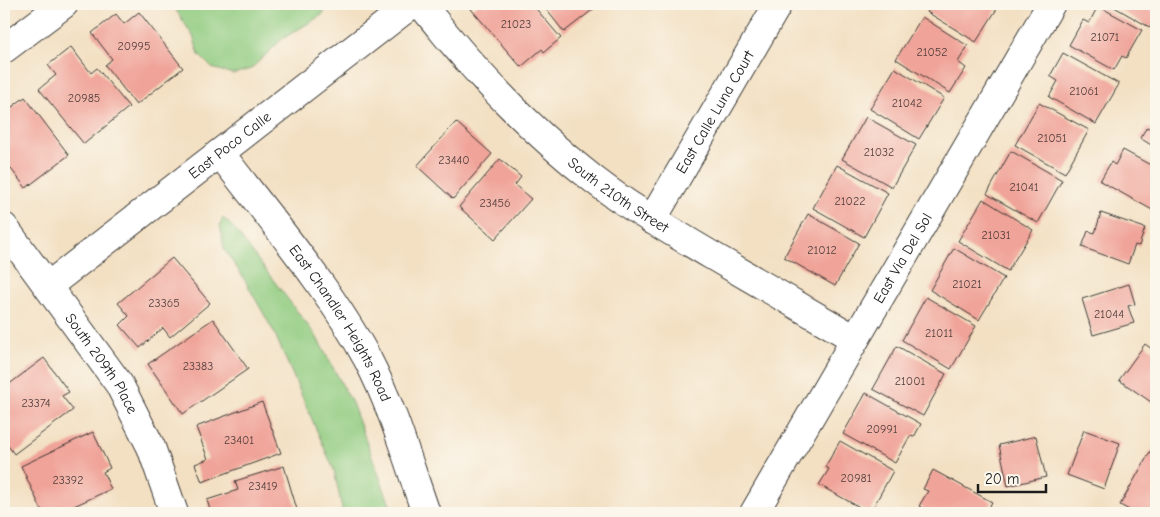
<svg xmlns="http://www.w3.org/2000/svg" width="1160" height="517" viewBox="0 0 1160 517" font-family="'Comic Neue',sans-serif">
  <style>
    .green { fill: #8fcb7f; stroke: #56744e }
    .building { fill: #f0a398 }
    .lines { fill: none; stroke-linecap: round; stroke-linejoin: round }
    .minor-casing { stroke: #3c3935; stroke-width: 30 }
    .minor { stroke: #fff; stroke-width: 28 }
    .labels { text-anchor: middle; stroke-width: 4.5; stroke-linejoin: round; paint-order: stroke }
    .number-label { font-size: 12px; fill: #513e3b }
    .street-label { font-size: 15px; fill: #1c1c1c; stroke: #fbf7ec }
  </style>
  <rect width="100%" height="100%" fill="#fbf7ec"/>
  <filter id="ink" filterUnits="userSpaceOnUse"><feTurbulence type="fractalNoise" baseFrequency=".02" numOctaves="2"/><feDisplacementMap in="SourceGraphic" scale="10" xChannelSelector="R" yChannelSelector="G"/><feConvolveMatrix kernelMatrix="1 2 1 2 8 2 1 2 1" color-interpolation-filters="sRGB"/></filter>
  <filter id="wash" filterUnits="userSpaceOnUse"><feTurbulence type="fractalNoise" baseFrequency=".0096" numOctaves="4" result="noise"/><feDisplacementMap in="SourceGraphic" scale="20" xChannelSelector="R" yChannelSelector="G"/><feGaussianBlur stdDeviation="1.12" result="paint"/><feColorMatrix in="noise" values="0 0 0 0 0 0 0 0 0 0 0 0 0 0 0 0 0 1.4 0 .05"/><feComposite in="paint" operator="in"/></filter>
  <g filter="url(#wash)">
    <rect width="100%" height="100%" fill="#f3e0c3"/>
    <path class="green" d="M172,4H328L322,15L282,39L251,69L233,74L212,68L199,55L193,36Z
      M223,218L232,226L316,336L352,403L393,513H343L334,470L274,332L243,277L224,249L220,224Z"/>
    <g id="blocks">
      <path class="building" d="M478,4H532L561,38L544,52L542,49L521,67L471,9Z
        M542,4H600L564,32Z
        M932,4H1000L976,42L927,12Z
        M1109,4H1156V18L1151,28Z
        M1098,6L1142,30L1126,58L1122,56L1114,70L1069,45L1083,20L1089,23Z
        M139,12L183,68L136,105L105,65L112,59L92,33L116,14L124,24Z
        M922,17L968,46L958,62L966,68L950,93L896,59Z
        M71,47L91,73L97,68L129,107L84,144L39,89L56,75L48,65Z
        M1063,53L1119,84L1096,124L1049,97L1058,81L1050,76Z
        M895,68L944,98L919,139L870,109Z
        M25,97L69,155L26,188L4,160V113Z
        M1039,103L1089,130L1065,173L1015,145Z
        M866,117L916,145L892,187L842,159Z
        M456,122L492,154L453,199L417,166Z
        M1156,124V148L1140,138L1147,127L1153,130Z
        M1123,150L1156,168V212L1100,181L1111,162L1115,165Z
        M1011,151L1062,180L1038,223L987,194Z
        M500,159L521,177L515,185L531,199L495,239L459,207Z
        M837,165L888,193L864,237L813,208Z
        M983,199L1033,230L1008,271L958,241Z
        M1101,213L1145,228L1139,246L1135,245L1128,264L1082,247L1088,231L1095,233Z
        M808,214L859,243L835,286L784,257Z
        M954,248L1004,278L979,320L930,290Z
        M172,258L210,303L170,337L163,328L140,348L120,325L129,316L118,303Z
        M1129,284L1135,304L1128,306L1134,323L1093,335L1082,299Z
        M926,297L976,326L951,369L902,340Z
        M213,319L248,369L183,414L148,364Z
        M1145,344L1156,352V394L1151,402L1119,380Z
        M897,346L946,374L923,416L873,389Z
        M44,358L69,392L62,396L73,410L14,454L4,440V388Z
        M866,393L921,424L914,437L910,436L895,463L843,434Z
        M262,402L281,453L202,482L195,464L208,459L196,427Z
        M1084,430L1120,443L1104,489L1067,475Z
        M93,432L110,468L103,472L111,489L59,513H43L21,466Z
        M1036,436L1046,477L1008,486L999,445Z
        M840,441L893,471L870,513L819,485L829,469L825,467Z
        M1151,450L1156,453V513H1135L1120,505Z
        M284,466L298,513H211L207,500L238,490L235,481Z
        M933,470L992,502L986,513H931L919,506L928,491L923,489Z"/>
    </g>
  </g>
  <g filter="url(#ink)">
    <use href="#blocks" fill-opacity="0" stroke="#3c3935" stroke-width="1"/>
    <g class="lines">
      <g class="minor-casing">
        <g id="minor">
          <path id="s1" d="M421,4C472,69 527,128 593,179C630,208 671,231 711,255C759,283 807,311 855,339"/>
          <path d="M4,49L64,4"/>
          <path id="s2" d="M220,153C270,219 329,287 368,360C393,408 408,462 426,513"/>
          <path id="s3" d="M652,220L778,4"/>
          <path id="s4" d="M4,227L119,384L151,447L174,513"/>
          <path id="s5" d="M48,286L412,4"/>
          <path id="s6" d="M754,513L1051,4"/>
        </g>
      </g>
      <use href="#minor" class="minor"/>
    </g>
  </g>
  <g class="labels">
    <g class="number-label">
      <text x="516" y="28">21023</text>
      <text x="1105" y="41">21071</text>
      <text x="134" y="50">20995</text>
      <text x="932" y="56">21052</text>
      <text x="1084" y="95">21061</text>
      <text x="84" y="102">20985</text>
      <text x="907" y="107">21042</text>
      <text x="1052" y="142">21051</text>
      <text x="879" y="156">21032</text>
      <text x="454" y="164">23440</text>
      <text x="1024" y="191">21041</text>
      <text x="850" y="205">21022</text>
      <text x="495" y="207">23456</text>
      <text x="996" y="239">21031</text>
      <text x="822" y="254">21012</text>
      <text x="967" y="288">21021</text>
      <text x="164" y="307">23365</text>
      <text x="1109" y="318">21044</text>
      <text x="939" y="337">21011</text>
      <text x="198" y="370">23383</text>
      <text x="910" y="385">21001</text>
      <text x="36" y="407">23374</text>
      <text x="882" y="433">20991</text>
      <text x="239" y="444">23401</text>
      <text x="856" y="482">20981</text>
      <text x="68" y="484">23392</text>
      <text x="263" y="490">23419</text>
    </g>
    <g class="street-label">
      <text dy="5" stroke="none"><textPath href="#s3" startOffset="125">East Calle Luna Court</textPath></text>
      <text dy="5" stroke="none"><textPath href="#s5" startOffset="230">East Poco Calle</textPath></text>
      <text dy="5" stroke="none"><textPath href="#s1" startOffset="276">South 210th Street</textPath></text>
      <text dy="5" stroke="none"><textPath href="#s6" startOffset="295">East Via Del Sol</textPath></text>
      <text dy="5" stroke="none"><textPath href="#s2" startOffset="209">East Chandler Heights Road</textPath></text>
      <text dy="5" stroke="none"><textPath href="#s4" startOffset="168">South 209th Place</textPath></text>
    </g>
  </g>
  <rect width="1160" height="517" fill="none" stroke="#fbf7ec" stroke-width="20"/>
  <path d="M978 484v8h68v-8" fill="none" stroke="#1c1c1c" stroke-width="2.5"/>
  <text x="985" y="484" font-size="15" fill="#1c1c1c" stroke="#fbf7ec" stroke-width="4" paint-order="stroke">20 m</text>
</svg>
